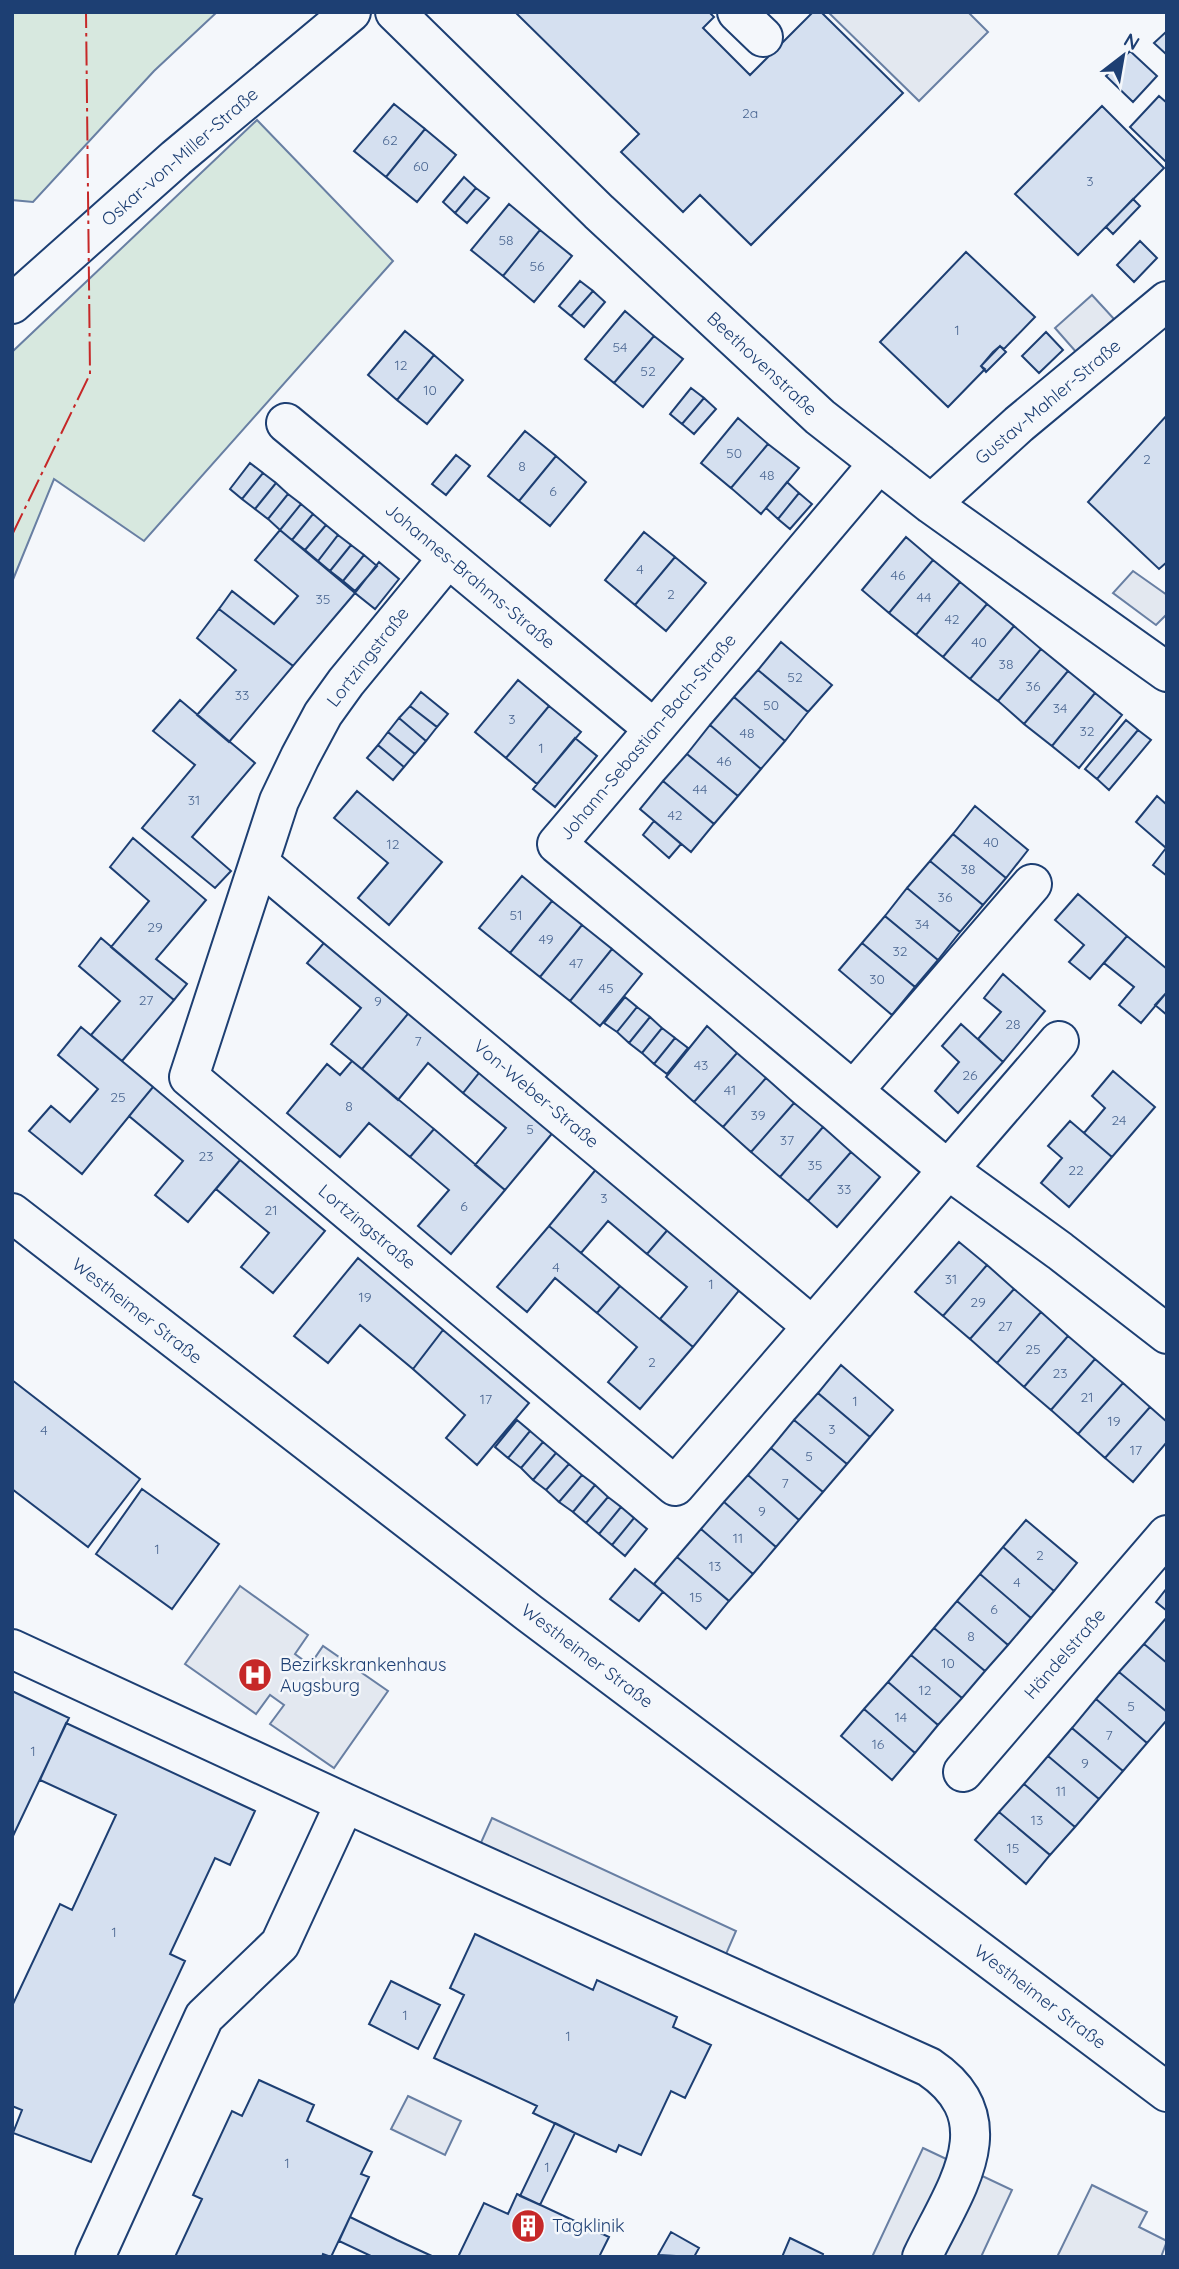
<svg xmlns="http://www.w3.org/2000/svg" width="1179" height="2269" viewBox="0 0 1179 2269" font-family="Quicksand,sans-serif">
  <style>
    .green { fill: #d7e8df; stroke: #687fa3; stroke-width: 2 }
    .parking { fill: #e3e8f0; stroke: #687fa3; stroke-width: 2 }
    .building { fill: #d5e0f0; stroke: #1d3f73; stroke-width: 2 }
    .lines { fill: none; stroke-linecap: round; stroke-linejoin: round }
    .minor-casing { stroke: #1d3f73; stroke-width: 42 }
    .minor { stroke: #f4f7fb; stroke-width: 38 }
    .power { stroke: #c62828; stroke-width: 2; stroke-dasharray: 24 5 3.5 5; stroke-linecap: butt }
    .labels { text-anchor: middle; stroke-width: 5; stroke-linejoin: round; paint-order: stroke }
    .number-label { font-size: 14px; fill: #4b6792 }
    .street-label { font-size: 18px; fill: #1d3f73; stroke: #f4f7fb }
    .poi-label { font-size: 18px; fill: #1d3f73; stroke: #f4f7fb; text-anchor: start }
  </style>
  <rect width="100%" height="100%" fill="#f4f7fb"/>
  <path class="green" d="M12,12H217L154,71L33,202L12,200Z
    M257,120L393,261L144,541L54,479L12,582V352Z"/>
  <path class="parking" d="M828,12H968L988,32L919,101Z
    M1092,295L1114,319L1077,353L1055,328Z
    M1133,571L1167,595V614L1156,625L1113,593Z
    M240,1586L308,1635L295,1654L310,1665L323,1646L388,1691L334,1768L270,1724L284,1705L270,1695L256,1714L185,1664Z
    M492,1818L736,1931L723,1961L479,1847Z
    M408,2096L461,2121L445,2155L391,2129Z
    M923,2148L1012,2190L981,2257H872Z
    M1092,2185L1147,2212L1139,2227L1167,2241L1161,2257H1057Z"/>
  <path class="building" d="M515,12H709L714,17L703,28L750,75L813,12H821L903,93L751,245L700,195L683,212L621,152L639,134Z
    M1167,31V55L1154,43Z
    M1130,51L1157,76L1133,102L1106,76Z
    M1159,96L1167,103V163L1130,127Z
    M394,104L425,129L386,177L354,151Z
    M1102,106L1164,168L1078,255L1015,194Z
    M425,129L456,155L417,202L386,177Z
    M464,177L476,188L455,213L443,202Z
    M476,188L489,198L467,223L455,213Z
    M1133,199L1140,206L1113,234L1106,227Z
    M509,204L540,230L503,276L471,250Z
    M540,230L572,256L534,302L503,276Z
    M1140,241L1157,258L1134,282L1117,265Z
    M966,252L1035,317L1004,349L1000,346L993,352L981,366L985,369L948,407L880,342Z
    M580,281L593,291L571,316L559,306Z
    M593,291L605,302L584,327L571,316Z
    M625,311L654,336L614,383L585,359Z
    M405,331L434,355L397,400L368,375Z
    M1046,332L1063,350L1039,373L1022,356Z
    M654,336L683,359L643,407L614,383Z
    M1000,346L1006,352L986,372L981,366Z
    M434,355L463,380L427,424L397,400Z
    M691,388L704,398L682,424L670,414Z
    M704,398L716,409L694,434L682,424Z
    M1167,415V562L1159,569L1088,502Z
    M738,418L768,444L731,488L701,463Z
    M525,431L556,456L519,501L488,476Z
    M768,444L799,468L761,514L731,488Z
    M456,455L470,466L446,495L432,484Z
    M556,456L586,482L550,526L519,501Z
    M250,463L263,473L242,499L230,489Z
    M263,473L276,483L255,509L242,499Z
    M787,482L799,493L778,519L766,508Z
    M276,483L288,494L268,519L255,509Z
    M799,493L812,504L790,529L778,519Z
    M288,494L301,504L280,530L268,519Z
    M301,504L313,514L292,540L280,530Z
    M313,514L326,525L305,550L292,540Z
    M326,525L338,535L318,561L305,550Z
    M280,530L355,593L293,666L219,609L232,591L274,624L298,596L255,560Z
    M644,532L675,557L635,605L605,580Z
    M338,535L351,545L330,571L318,561Z
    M906,537L933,560L889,613L862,590Z
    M351,545L364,555L343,581L330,571Z
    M364,555L377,566L355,591L343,581Z
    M675,557L706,583L666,631L635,605Z
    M933,560L960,582L916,635L889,613Z
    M379,562L399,579L375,609L355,593Z
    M960,582L987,604L943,657L916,635Z
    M987,604L1014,626L970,679L943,657Z
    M219,609L293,666L229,742L197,715L236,670L197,638Z
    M1014,626L1041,649L998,701L970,679Z
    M781,642L832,685L808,712L758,670Z
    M1041,649L1068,671L1024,724L998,701Z
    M758,670L808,712L785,741L734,697Z
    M1068,671L1095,693L1052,746L1024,724Z
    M518,680L549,706L506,758L475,732Z
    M421,692L448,714L437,727L410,706Z
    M1095,693L1122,715L1079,768L1052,746Z
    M734,697L785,741L761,769L710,725Z
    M180,700L255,763L192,837L231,871L215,888L142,828L195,765L153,731Z
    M410,706L437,727L426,741L399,718Z
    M549,706L581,732L537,784L506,758Z
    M399,718L426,741L415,754L388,732Z
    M1126,720L1138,730L1097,779L1085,769Z
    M710,725L761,769L738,796L687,754Z
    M1138,730L1151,740L1109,790L1097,779Z
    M388,732L415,754L404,767L378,745Z
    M575,738L597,756L555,807L533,789Z
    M378,745L404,767L393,780L367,758Z
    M687,754L738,796L714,824L663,781Z
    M663,781L714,824L691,852L640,809Z
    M357,791L442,862L389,925L358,898L388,863L334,818Z
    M1157,796L1167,805V876L1153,865L1166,848L1136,822Z
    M975,806L1028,850L1006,878L953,834Z
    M654,821L681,844L669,858L643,835Z
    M953,834L1006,878L983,905L930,861Z
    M133,838L206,900L156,959L187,984L174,1000L111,947L149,901L110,867Z
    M930,861L983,905L960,932L907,888Z
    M522,876L552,901L510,953L479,928Z
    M907,888L960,932L938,960L885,916Z
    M1078,894L1127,936L1090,979L1069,962L1084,945L1055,920Z
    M552,901L582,925L540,977L510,953Z
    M885,916L938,960L915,987L862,943Z
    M582,925L612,949L570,1001L540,977Z
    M1127,936L1167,969V992L1141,1023L1119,1005L1134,987L1104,963Z
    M101,938L174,1000L122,1061L91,1035L120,1001L79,966Z
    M328,938L412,1009L362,1069L331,1044L361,1008L307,963Z
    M862,943L915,987L892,1015L839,970Z
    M612,949L642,974L600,1026L570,1001Z
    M1003,974L1045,1011L1003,1062L978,1039L1001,1012L984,998Z
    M1167,992V1015L1155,1005Z
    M625,997L637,1007L617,1032L604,1023Z
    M637,1007L650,1017L629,1043L617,1032Z
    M412,1009L483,1068L463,1093L428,1063L398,1100L362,1069Z
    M650,1017L662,1028L642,1053L629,1043Z
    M961,1024L1003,1062L958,1113L935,1091L959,1062L942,1046Z
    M707,1026L737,1053L694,1102L666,1077Z
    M81,1027L153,1087L82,1174L29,1131L51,1106L70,1122L98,1089L58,1055Z
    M662,1028L675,1038L654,1064L642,1053Z
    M675,1038L688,1048L667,1074L654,1064Z
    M737,1053L766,1078L723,1127L694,1102Z
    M352,1061L434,1129L410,1157L369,1123L340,1157L287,1113L327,1064L340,1075Z
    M483,1068L555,1130L505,1190L475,1165L506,1128L463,1093Z
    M1113,1071L1155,1107L1112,1157L1084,1133L1105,1108L1092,1096Z
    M766,1078L794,1103L751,1152L723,1127Z
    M153,1087L240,1160L188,1222L155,1195L183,1161L129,1116Z
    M794,1103L823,1127L780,1177L751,1152Z
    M1070,1121L1112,1157L1069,1207L1041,1183L1062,1158L1048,1146Z
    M823,1127L851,1152L808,1201L780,1177Z
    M434,1129L505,1190L451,1254L418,1226L449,1190L410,1157Z
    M851,1152L880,1177L837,1227L808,1201Z
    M240,1160L325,1231L273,1293L241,1267L269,1233L216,1189Z
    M598,1167L670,1227L647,1254L608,1221L581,1253L549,1226Z
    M549,1226L620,1286L597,1313L555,1278L527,1312L497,1287Z
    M670,1227L742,1287L693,1347L660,1319L687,1287L647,1254Z
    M959,1242L987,1265L943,1316L915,1292Z
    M358,1258L443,1330L413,1369L360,1325L328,1363L294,1336Z
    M987,1265L1014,1289L970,1339L943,1316Z
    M620,1286L693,1347L640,1409L608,1382L637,1347L597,1313Z
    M1014,1289L1041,1312L997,1363L970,1339Z
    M1041,1312L1068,1336L1024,1387L997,1363Z
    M443,1330L529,1403L477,1465L446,1438L465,1415L413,1369Z
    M1068,1336L1095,1359L1051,1410L1024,1387Z
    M1095,1359L1123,1383L1078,1434L1051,1410Z
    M841,1365L893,1410L870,1437L818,1393Z
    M12,1380L140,1479L88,1547L12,1489Z
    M1123,1383L1150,1407L1105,1458L1078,1434Z
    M818,1393L870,1437L847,1464L794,1420Z
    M1150,1407L1167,1422V1442L1133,1482L1105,1458Z
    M517,1420L530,1431L508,1458L495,1447Z
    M794,1420L847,1464L823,1492L771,1448Z
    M530,1431L543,1442L521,1468L508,1458Z
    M543,1442L556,1453L533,1480L521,1468Z
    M771,1448L823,1492L799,1520L748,1475Z
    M556,1453L569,1464L546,1490L533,1480Z
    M569,1464L582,1475L559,1502L546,1490Z
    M582,1475L595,1485L573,1512L559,1502Z
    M748,1475L799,1520L776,1547L724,1502Z
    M595,1485L608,1497L586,1523L573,1512Z
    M142,1489L219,1544L172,1609L96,1554Z
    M608,1497L621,1507L599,1534L586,1523Z
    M724,1502L776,1547L753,1574L701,1529Z
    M621,1507L634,1518L612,1545L599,1534Z
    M634,1518L647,1529L625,1556L612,1545Z
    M1026,1520L1077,1563L1054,1591L1003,1547Z
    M701,1529L753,1574L729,1601L677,1557Z
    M1003,1547L1054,1591L1031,1618L980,1574Z
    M677,1557L729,1601L706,1629L654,1584Z
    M635,1569L663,1592L639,1621L610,1599Z
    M980,1574L1031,1618L1008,1645L957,1601Z
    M1167,1588V1611L1156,1602Z
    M957,1601L1008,1645L985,1671L934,1628Z
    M1167,1617V1663L1144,1644Z
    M934,1628L985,1671L962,1698L911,1655Z
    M1144,1644L1167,1663V1712L1119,1672Z
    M911,1655L962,1698L938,1725L888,1682Z
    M1119,1672L1167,1712V1720L1147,1743L1096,1699Z
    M888,1682L938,1725L915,1753L864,1709Z
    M12,1691L69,1718L12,1838Z
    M1096,1699L1147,1743L1123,1771L1072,1728Z
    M864,1709L915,1753L892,1780L841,1736Z
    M66,1723L255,1811L230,1865L215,1858L170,1954L185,1961L91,2162L13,2133L22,2110L12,2106V2006L60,1904L72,1910L116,1815L40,1780Z
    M1072,1728L1123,1771L1099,1799L1048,1756Z
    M1048,1756L1099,1799L1075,1827L1024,1784Z
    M1024,1784L1075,1827L1050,1855L999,1812Z
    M999,1812L1050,1855L1026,1884L975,1840Z
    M475,1934L593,1990L597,1980L677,2017L673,2027L711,2045L685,2098L671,2091L641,2155L619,2145L616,2152L575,2133L533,2113L537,2106L434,2058L464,1995L450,1988Z
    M391,1981L440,2005L418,2049L369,2024Z
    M259,2080L314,2105L307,2121L372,2152L361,2174L369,2177L331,2257L323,2254L322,2257H175L202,2199L193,2195L232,2111L242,2116Z
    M555,2123L575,2133L540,2205L520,2196Z
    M517,2194L609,2237L599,2257H458L484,2203L508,2214Z
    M350,2217L397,2240L434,2257H373L339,2241Z
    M671,2232L699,2248L694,2257L658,2255Z
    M790,2238L823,2254L822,2257H782Z"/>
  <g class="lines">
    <g class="minor-casing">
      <path id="minor" d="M395,12L599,212L820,417L931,504L1167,672
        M737,12L763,37
        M12,304L176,158L351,12
        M286,423L654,729
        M879,463L557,844L947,1169L1060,1251L1167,1334
        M931,504L1019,424L1167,301
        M448,558L346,682L323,714L300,757L279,801L189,1077L675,1486L1059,1041
        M259,863L812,1326
        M854,1090L1032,884
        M12,1213L529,1613L1167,2092
        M12,1649L345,1803L929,2067C1009,2121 953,2191 922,2257
        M963,1772L1167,1535
        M95,2257L204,2017L280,1944L345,1803"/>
    </g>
    <use href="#minor" class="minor"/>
    <path class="power" d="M12,535L90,374L86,12"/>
  </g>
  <defs>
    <g id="hospital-disc" transform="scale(1.75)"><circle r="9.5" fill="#c62828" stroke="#f4f7fb"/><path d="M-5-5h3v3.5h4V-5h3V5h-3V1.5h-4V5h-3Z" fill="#fff"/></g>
    <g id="building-disc" transform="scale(1.75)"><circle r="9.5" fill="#c62828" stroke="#f4f7fb"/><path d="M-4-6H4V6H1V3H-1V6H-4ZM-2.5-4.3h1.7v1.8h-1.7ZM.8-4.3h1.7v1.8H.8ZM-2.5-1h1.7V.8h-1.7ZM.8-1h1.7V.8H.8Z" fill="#fff"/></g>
  </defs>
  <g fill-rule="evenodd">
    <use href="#hospital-disc" x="255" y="1675"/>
    <use href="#building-disc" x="528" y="2226"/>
  </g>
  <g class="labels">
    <g class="number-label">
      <text x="750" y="118">2a</text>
      <text x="390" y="145">62</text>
      <text x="421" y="171">60</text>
      <text x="1090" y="186">3</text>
      <text x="506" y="245">58</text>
      <text x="537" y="271">56</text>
      <text x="957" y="335">1</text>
      <text x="620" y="352">54</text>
      <text x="401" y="370">12</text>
      <text x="648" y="376">52</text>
      <text x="430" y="395">10</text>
      <text x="734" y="458">50</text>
      <text x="1147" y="464">2</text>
      <text x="522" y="471">8</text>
      <text x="767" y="480">48</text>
      <text x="553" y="496">6</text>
      <text x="640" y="574">4</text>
      <text x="898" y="580">46</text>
      <text x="671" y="599">2</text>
      <text x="924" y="602">44</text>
      <text x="323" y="604">35</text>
      <text x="952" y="624">42</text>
      <text x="979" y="647">40</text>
      <text x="1006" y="669">38</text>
      <text x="795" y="682">52</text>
      <text x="1033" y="691">36</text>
      <text x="242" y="700">33</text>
      <text x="771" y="710">50</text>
      <text x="1060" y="713">34</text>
      <text x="512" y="724">3</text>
      <text x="1087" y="736">32</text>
      <text x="747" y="738">48</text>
      <text x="541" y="753">1</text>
      <text x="724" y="766">46</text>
      <text x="700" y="794">44</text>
      <text x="194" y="805">31</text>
      <text x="675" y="820">42</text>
      <text x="991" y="847">40</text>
      <text x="393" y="849">12</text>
      <text x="968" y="874">38</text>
      <text x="945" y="902">36</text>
      <text x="516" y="920">51</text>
      <text x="922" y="929">34</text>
      <text x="155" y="932">29</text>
      <text x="546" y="944">49</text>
      <text x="900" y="956">32</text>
      <text x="576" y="968">47</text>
      <text x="877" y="984">30</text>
      <text x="606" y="993">45</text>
      <text x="146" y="1005">27</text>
      <text x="378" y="1006">9</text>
      <text x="1013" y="1029">28</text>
      <text x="418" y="1046">7</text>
      <text x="701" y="1070">43</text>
      <text x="970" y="1080">26</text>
      <text x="730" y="1095">41</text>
      <text x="118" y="1102">25</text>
      <text x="349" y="1111">8</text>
      <text x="758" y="1120">39</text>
      <text x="1119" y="1125">24</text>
      <text x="530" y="1134">5</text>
      <text x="787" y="1145">37</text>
      <text x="206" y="1161">23</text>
      <text x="815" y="1170">35</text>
      <text x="1076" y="1175">22</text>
      <text x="844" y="1194">33</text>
      <text x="604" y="1203">3</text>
      <text x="464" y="1211">6</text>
      <text x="271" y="1215">21</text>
      <text x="556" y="1272">4</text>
      <text x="951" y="1284">31</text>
      <text x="711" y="1289">1</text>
      <text x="365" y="1302">19</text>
      <text x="978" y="1307">29</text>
      <text x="1005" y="1331">27</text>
      <text x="1033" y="1354">25</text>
      <text x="652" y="1367">2</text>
      <text x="1060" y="1378">23</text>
      <text x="1087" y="1402">21</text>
      <text x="486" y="1404">17</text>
      <text x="855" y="1406">1</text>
      <text x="1114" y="1426">19</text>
      <text x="832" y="1434">3</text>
      <text x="44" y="1435">4</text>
      <text x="1136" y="1455">17</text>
      <text x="809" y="1461">5</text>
      <text x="785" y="1488">7</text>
      <text x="762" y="1516">9</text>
      <text x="738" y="1543">11</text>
      <text x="157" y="1554">1</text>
      <text x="1040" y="1560">2</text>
      <text x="715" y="1571">13</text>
      <text x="1017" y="1587">4</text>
      <text x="696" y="1602">15</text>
      <text x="994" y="1614">6</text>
      <text x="971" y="1641">8</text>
      <text x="948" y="1668">10</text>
      <text x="925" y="1695">12</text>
      <text x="1131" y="1711">5</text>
      <text x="901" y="1722">14</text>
      <text x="1109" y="1740">7</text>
      <text x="878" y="1749">16</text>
      <text x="33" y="1756">1</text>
      <text x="1085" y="1768">9</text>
      <text x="1061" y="1796">11</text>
      <text x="1037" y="1825">13</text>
      <text x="1013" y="1853">15</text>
      <text x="114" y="1937">1</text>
      <text x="405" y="2020">1</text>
      <text x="568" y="2041">1</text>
      <text x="287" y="2168">1</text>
      <text x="547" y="2172">1</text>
    </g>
    <g class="street-label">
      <text transform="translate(180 157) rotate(-41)" y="6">Oskar-von-Miller-Straße</text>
      <text transform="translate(762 364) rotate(43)" y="6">Beethovenstraße</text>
      <text transform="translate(1048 402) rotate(-40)" y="6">Gustav-Mahler-Straße</text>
      <text transform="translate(470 576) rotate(40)" y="6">Johannes-Brahms-Straße</text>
      <text transform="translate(368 657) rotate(-52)" y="6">Lortzingstraße</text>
      <text transform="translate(648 737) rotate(-50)" y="6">Johann-Sebastian-Bach-Straße</text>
      <text transform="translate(536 1094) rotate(40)" y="6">Von-Weber-Straße</text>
      <text transform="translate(367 1227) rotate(40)" y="6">Lortzingstraße</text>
      <text transform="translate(137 1311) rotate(38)" y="6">Westheimer Straße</text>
      <text transform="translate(1065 1654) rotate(-49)" y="6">Händelstraße</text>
      <text transform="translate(587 1656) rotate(37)" y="6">Westheimer Straße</text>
      <text transform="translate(1040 1997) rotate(37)" y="6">Westheimer Straße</text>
    </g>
    <g class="poi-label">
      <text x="280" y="1671">Bezirkskrankenhaus<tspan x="280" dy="21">Augsburg</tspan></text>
      <text x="552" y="2232">Tagklinik</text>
    </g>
  </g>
  <rect width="1179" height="2269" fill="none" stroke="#1d3f73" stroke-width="28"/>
  <g transform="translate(1123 56) rotate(31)" stroke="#f4f7fb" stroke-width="5" paint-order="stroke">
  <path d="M0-5L12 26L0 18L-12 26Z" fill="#1d3f73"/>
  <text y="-10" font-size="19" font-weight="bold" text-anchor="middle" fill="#1d3f73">N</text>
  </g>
</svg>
